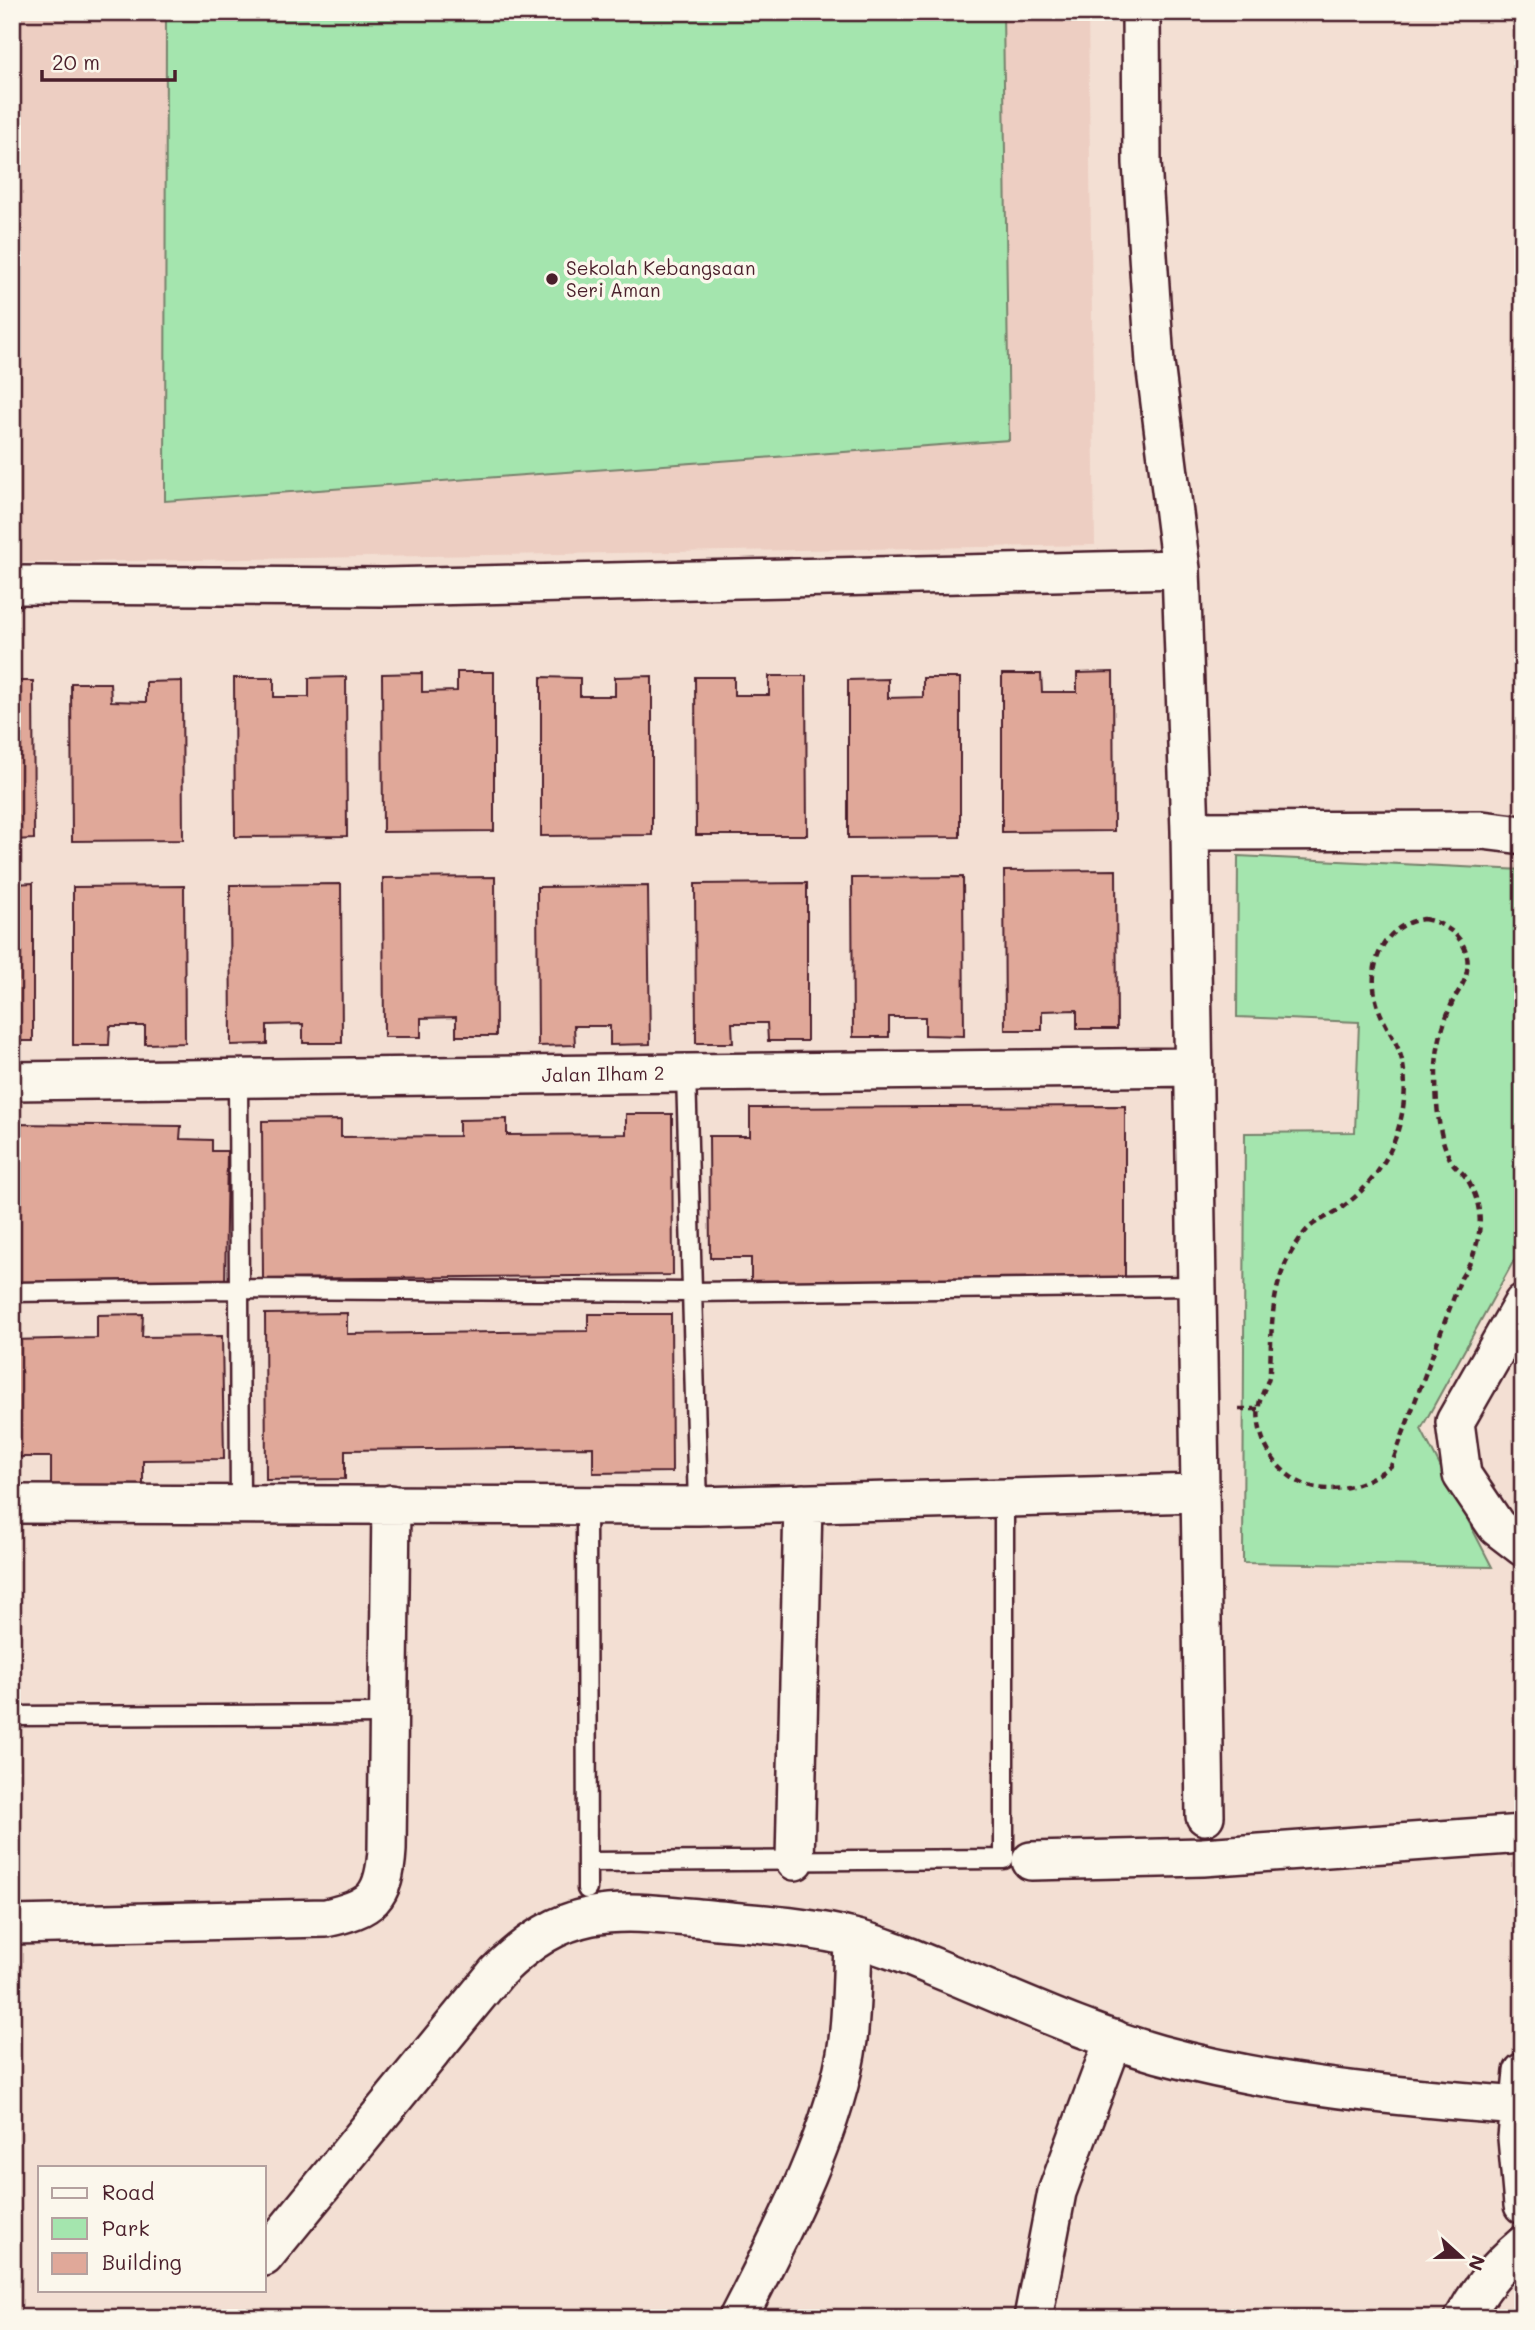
<svg xmlns="http://www.w3.org/2000/svg" width="1535" height="2330" viewBox="0 0 1535 2330" font-family="Mali,sans-serif">
  <style>
    .built { fill: #edcec2 }
    .green { fill: #a4e5ae; stroke: #77826c; stroke-width: 2 }
    .building { fill: #e0a899; stroke: #4a1f2b; stroke-width: 2 }
    .lines { fill: none; stroke-linecap: round; stroke-linejoin: round }
    .lane-casing { stroke: #4a1f2b; stroke-width: 23 }
    .street-casing { stroke: #4a1f2b; stroke-width: 42 }
    .path { stroke: #4a1f2b; stroke-width: 4.5; stroke-dasharray: 7 5; stroke-linecap: butt }
    .lane { stroke: #fbf7ec; stroke-width: 18 }
    .street { stroke: #fbf7ec; stroke-width: 37 }
    .poi-dot { fill: #4a1f2b; stroke: #fbf7ec; stroke-width: 2.5 }
    .labels { text-anchor: middle; stroke-width: 7; stroke-linejoin: round; paint-order: stroke }
    .poi-label { font-size: 19px; fill: #4a1f2b; stroke: #fbf7ec; text-anchor: start }
    .street-label { font-size: 19px; fill: #4a1f2b; stroke: #fbf7ec }
  </style>
  <rect width="100%" height="100%" fill="#f3dfd3"/>
  <filter id="ink" filterUnits="userSpaceOnUse"><feTurbulence type="fractalNoise" baseFrequency=".0143" numOctaves="2"/><feDisplacementMap in="SourceGraphic" scale="14" xChannelSelector="R" yChannelSelector="G"/><feConvolveMatrix kernelMatrix="1 2 1 2 8 2 1 2 1" color-interpolation-filters="sRGB"/></filter>
  <g filter="url(#ink)">
    <path class="built" d="M12,12H1088L1095,545L12,563Z"/>
    <path class="green" d="M166,12H1003L1009,440L165,501Z
      M1238,856L1523,870L1518,1253L1421,1429L1492,1567L1243,1563L1245,1133L1355,1132L1359,1022L1237,1017Z"/>
    <path class="building" d="M457,672H494V831L383,832L382,674L422,673V692L457,691Z
      M1113,672L1114,831L1002,832V674H1041L1042,692H1077V673Z
      M652,676V835L541,836V677L580,678V696H615V677Z
      M769,676H806L807,835H696L695,677H734V695H769Z
      M346,677L347,836L235,837L234,678H274V697H309V678Z
      M923,678H960V837L848,838V680L888,679V698L923,697Z
      M12,681H33L34,839L12,840Z
      M182,681L183,840L72,841L71,683H110L111,701L146,702V682Z
      M1116,870L1117,1029H1077V1010L1042,1011V1030H1005L1004,871Z
      M495,877L496,1036H456V1017L421,1018V1037H384L383,878Z
      M963,877L964,1036L925,1035V1017H889V1037H853L852,878Z
      M33,883V1041H12V884Z
      M807,883V1041H768L767,1023H732L733,1043H696L695,884Z
      M341,884L342,1043H303V1024L267,1025V1044L231,1045L230,885Z
      M184,886L185,1043L145,1044V1026H110L109,1045H73V887Z
      M648,886L650,1044L610,1045V1026H574L575,1045L538,1046L537,887Z
      M1125,1106V1279L751,1282V1258H710L709,1136H750V1108Z
      M626,1114H672L673,1275L263,1279L262,1121L341,1120V1137L459,1136V1120L507,1119V1135L626,1134Z
      M13,1124L181,1126L180,1139L212,1140V1151H227L225,1288L12,1285Z
      M347,1313V1334L588,1331V1314H671L672,1472L593,1473V1447L345,1450V1479L266,1480L265,1314Z
      M143,1314L142,1337L222,1336L224,1459L143,1460V1491L51,1493V1457H12V1340L97,1338V1315Z"/>
    <g class="lines">
      <g class="lane-casing">
        <path id="lane" d="M686,1073L698,1506
          M238,1078L240,1503
          M12,1292L239,1289L693,1292L1197,1286
          M586,1506L587,1889
          M12,1716L389,1714
          M587,1862L1004,1859V1497"/>
      </g>
      <g class="street-casing">
        <path id="street" d="M1141,12L1142,163L1155,363L1181,569L1190,831L1205,1816
          M12,585L385,587L1181,569
          M1190,831L1482,830L1523,835
          M12,1081L1194,1067
          M1523,1303L1455,1422L1462,1475L1497,1527L1523,1547
          M12,1504L698,1506L1200,1493
          M795,1861L803,1503
          M1031,1861L1203,1857L1523,1834
          M12,1925L326,1918C372,1908 384,1898 387,1850L391,1504
          M1523,2072L1517,2138L1523,2205
          M264,2257L497,1972C568,1901 617,1910 709,1919C757,1924 806,1926 853,1938C887,1946 921,1962 953,1975C1021,2003 1088,2034 1159,2054C1277,2086 1399,2097 1520,2106
          M738,2318C779,2238 837,2128 848,2040C852,2006 852,1971 853,1938
          M1033,2318L1057,2192L1114,2039
          M1464,2318C1480,2288 1497,2267 1523,2245"/>
      </g>
      <path class="path" d="M1424,919C1451,924 1474,945 1466,975C1464,985 1456,994 1452,1003C1443,1023 1436,1048 1436,1070C1436,1099 1437,1133 1450,1159C1454,1167 1463,1172 1467,1179C1488,1213 1481,1247 1461,1278L1391,1466C1367,1483 1341,1494 1312,1487C1278,1478 1254,1439 1259,1405C1261,1393 1270,1381 1270,1370C1272,1324 1270,1283 1297,1243C1312,1220 1316,1224 1337,1211C1365,1192 1387,1165 1397,1133C1404,1111 1407,1087 1403,1065C1399,1042 1385,1028 1378,1007C1365,968 1382,924 1424,919Z
        M1239,1409H1259"/>
      <use href="#lane" class="lane"/>
      <use href="#street" class="street"/>
    </g>
  </g>
  <circle class="poi-dot" cx="552" cy="279" r="7"/>
  <g class="labels">
    <g class="poi-label">
      <text x="566" y="275">Sekolah Kebangsaan<tspan x="566" dy="22">Seri Aman</tspan></text>
    </g>
    <g class="street-label">
      <text transform="translate(603 1074) rotate(-1)" y="7">Jalan Ilham 2</text>
    </g>
  </g>
  <rect width="1535" height="2330" fill="none" stroke="#fbf7ec" stroke-width="42"/>
  <rect x="21" y="21" width="1493" height="2288" fill="none" stroke="#4a1f2b" stroke-width="2.5" filter="url(#ink)"/>
  <rect x="38" y="2166" width="228" height="126" fill="#fbf7ec" stroke="#b4a19f" stroke-width="2"/>
  <rect x="52" y="2188" width="35" height="10" fill="#fbf7ec" stroke="#b4a19f" stroke-width="2"/>
  <text x="102" y="2200" font-size="21" fill="#4a1f2b">Road</text>
  <rect x="52" y="2218" width="35" height="21" fill="#a4e5ae" stroke="#b4a19f" stroke-width="2"/>
  <text x="102" y="2236" font-size="21" fill="#4a1f2b">Park</text>
  <rect x="52" y="2253" width="35" height="21" fill="#e0a899" stroke="#b4a19f" stroke-width="2"/>
  <text x="102" y="2270" font-size="21" fill="#4a1f2b">Building</text>
  <g transform="translate(1461 2257) rotate(111)" stroke="#fbf7ec" stroke-width="5" paint-order="stroke">
  <path d="M0-5L12 26L0 18L-12 26Z" fill="#4a1f2b"/>
  <text y="-10" font-size="19" font-weight="bold" text-anchor="middle" fill="#4a1f2b">N</text>
  </g>
  <path d="M42 70v10h133v-10" fill="none" stroke="#4a1f2b" stroke-width="3.5"/>
  <text x="52" y="70" font-size="21" fill="#4a1f2b" stroke="#fbf7ec" stroke-width="5" paint-order="stroke">20 m</text>
</svg>
